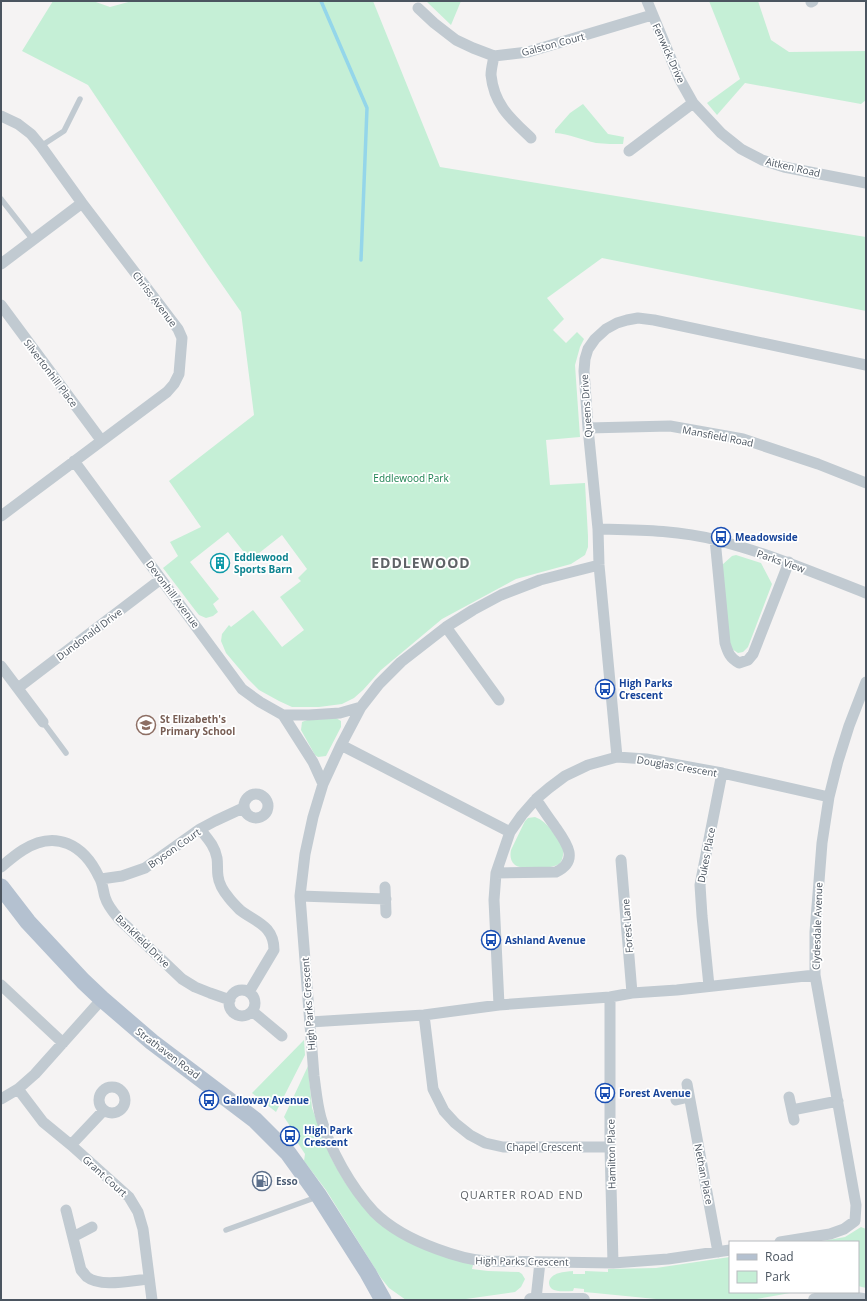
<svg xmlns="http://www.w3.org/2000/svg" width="867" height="1301" viewBox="0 0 867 1301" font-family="'Open Sans',sans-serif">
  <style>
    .green { fill: #c5efd6 }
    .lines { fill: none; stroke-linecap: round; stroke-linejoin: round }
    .stream { stroke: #94d6ea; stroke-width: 3.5 }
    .service { stroke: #c1cad1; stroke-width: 5.5 }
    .minor { stroke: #c1cad1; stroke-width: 11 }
    .tertiary { stroke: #c1cad1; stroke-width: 14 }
    .primary { stroke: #b4c1d0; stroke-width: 17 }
    .labels { text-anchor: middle; stroke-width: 3.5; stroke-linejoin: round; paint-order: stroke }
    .street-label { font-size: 10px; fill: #4b5560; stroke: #fff }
    .park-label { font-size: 10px; fill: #1c8150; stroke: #fff }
    .transit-label { font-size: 10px; font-weight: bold; fill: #164399; stroke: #fff; text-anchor: start }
    .culture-label { font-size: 10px; font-weight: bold; fill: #0d838f; stroke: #fff; text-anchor: start }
    .education-label { font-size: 10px; font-weight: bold; fill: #785e54; stroke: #fff; text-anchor: start }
    .service-label { font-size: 10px; font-weight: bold; fill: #4e5e75; stroke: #fff; text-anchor: start }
    .neighbourhood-label { font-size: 11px; letter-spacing: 1px; fill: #5f6367; stroke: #fff }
    .district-label { font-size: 14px; font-weight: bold; letter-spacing: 1px; fill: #5f6367; stroke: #fff }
  </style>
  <rect width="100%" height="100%" fill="#f5f3f3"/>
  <path class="green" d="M53,1H93L110,7L132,1H373L440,167L866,237V311L602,258L547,298L564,319L553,330L566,343L577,332L584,339L580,347L575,365L580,437L546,440L550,485L585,483L588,536V547L585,555L571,564L516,579L442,619L381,670L363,690L354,698L342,704L319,707H292L279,701L259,690L248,679L226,653L221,641L222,634L229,625L231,627L253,610L282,647L304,630L280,597L301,581L298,578L307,569L282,535L250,560L228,532L190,562L219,599L213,604L218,612L213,616L206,618L199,615L195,610L163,568L178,556L170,542L201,527L169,481L254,415L241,312L207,263L88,85L22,51Z
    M426,1H461L451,25Z
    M709,1H758L771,40L789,52L866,51V100L861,104L745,83L717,115L707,103L740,79Z
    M583,104L608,134L624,137L623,144C614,144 605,144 596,143C582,140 569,134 555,133V130L570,113Z
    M736,555L761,563L772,584L748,647L743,652L738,653L732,649L729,643L722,565L732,556Z
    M336,718L341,721V727L326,756L318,757L315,755L301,730L302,722L307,720Z
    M535,817C549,822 556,837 564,849C563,854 563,861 559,864C553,869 521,870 515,865C510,861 510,855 511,850L525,821L528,818Z
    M304,1040L305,1055L276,1112L252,1093Z
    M308,1066L312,1108L331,1158L346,1184L375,1216L473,1265L472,1269L488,1271L519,1272L522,1274L525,1279L521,1287L515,1292L459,1300H406L389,1288L381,1278L326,1190L304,1161L305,1154L292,1134L294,1132L284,1117Z
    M861,1227L866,1229V1288L858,1286V1242H817L845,1237Z
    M730,1257V1292H796L751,1300H666L595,1293L584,1292V1289L574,1288L573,1291C567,1291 559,1292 554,1290C551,1289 549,1286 549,1283C550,1272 565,1272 573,1271V1274H585V1271L608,1272V1269L656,1268Z"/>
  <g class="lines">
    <path class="stream" d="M321,1L367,108L361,260"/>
    <path class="service" d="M41,146L64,131L80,99
      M1,199L33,240
      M43,722L66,753
      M226,1230L317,1197"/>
    <path class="minor" d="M647,1L679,78L693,103L721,133L741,149L762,160L784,167L866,183
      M811,2L813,1
      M418,8L434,23L456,40L473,48L494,56L528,52L652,15
      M494,56C493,62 491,69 491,75C494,105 511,119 531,138
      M1,116L18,124L31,134L41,146L82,203L178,329L182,338L179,374L174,384L167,392L1,516
      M629,151L693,103
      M1,264L82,203
      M1,305L101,440
      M588,428L670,426L743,439L818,464L866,483
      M74,461L242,689L260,702L283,715H309L340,713L361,707
      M598,529C637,530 678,530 716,540C768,553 817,574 866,593
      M715,539L725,643C728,653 730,658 739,663L748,660L753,654L789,562
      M599,565L540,580L501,595L473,610L446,627L401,662L379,684L361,707L341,745L323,784L313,817L305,854L300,896L314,1076C316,1090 317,1104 321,1118C330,1150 351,1187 374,1212C391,1229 415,1241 437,1249C453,1255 469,1260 486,1261L613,1263L668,1259L730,1250
      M446,627L499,700
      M1,666L43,722
      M18,688L161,579
      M283,715L313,762L323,784
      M341,745L510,832
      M617,757L599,565L598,529L588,428L584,371L585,359L588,349L595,339L606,329L617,323L627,320L638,318L654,320L866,365
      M244 806a12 12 0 1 1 24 0a12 12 0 1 1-24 0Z
      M200,829C207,838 215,846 217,858C218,864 217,870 218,876C219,885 224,892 229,898C232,902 236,906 240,910C255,922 274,925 274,950L249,992
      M621,860L632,993
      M1,867C8,861 15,855 23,850C56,829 84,845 99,877C103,883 103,891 105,897C108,907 114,913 120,920L182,979L195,987L210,993L230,1000
      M496,873L556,872C581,860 565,841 554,825C548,817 542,808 536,799
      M101,879L122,876L145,868L200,829L215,821L243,808
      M385,887L386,913
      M300,896L386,899
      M1,985L63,1043
      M709,986L702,916L700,885L722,773
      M229 1003a13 13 0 1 1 26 0a13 13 0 1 1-26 0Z
      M610,997V1147L613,1263
      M499,1005L494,900L496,873L510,832L522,815L536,799L549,788L565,776L588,765L617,757L646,759L722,773L829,797
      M252,1011L282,1036
      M424,1015L433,1089L444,1111L455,1123L470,1135L485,1143L503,1147H610
      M310,1022L424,1015L499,1005L610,997L632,993L677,990L815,975
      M687,1084L718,1252
      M99 1100a13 13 0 1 1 26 0a13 13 0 1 1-26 0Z
      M18,1089L43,1122L71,1145L129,1197L138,1212L143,1229L152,1300
      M789,1097L794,1120
      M1,1099L18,1089L35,1074L102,999
      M676,1100L689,1097
      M792,1110L838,1101
      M71,1145L104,1110
      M66,1210L81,1270C83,1272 85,1275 87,1277C101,1288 133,1280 149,1279
      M73,1237L92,1227
      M780,1242L830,1234L844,1229L855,1221L856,1205L815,975V932L822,843L829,797L838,761L849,726L866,682
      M536,1299L540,1262"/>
    <path class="tertiary" d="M531,1300H583
      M815,1300L849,1298L863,1300"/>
    <path class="primary" d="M1,887L28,922L83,981L102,999L152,1042L255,1120L288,1153L319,1196L368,1273L383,1300"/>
  </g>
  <defs>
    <g id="bus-ring" transform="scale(1)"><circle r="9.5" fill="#fff" stroke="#1a4fb4" stroke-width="1.5"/><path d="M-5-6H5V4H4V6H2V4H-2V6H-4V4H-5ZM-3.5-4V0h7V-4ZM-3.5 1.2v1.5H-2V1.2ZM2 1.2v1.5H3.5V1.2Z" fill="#1a4fb4"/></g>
    <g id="building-ring" transform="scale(1)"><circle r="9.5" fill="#fff" stroke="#0f9aa8" stroke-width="1.5"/><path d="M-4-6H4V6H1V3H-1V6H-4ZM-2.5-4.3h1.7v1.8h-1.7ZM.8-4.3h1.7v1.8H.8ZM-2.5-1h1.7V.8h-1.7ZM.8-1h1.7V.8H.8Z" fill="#0f9aa8"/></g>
    <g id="school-ring" transform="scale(1)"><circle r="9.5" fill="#fff" stroke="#8d6e63" stroke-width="1.5"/><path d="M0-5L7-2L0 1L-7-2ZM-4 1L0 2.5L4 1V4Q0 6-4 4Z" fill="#8d6e63"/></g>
    <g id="fuel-ring" transform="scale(1)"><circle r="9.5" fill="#fff" stroke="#5c6f8a" stroke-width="1.5"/><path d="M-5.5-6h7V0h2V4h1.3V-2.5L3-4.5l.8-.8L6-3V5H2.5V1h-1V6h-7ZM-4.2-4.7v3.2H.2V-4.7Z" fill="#5c6f8a"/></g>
  </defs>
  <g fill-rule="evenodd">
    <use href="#bus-ring" x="721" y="537"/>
    <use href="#building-ring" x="220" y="563"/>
    <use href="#bus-ring" x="605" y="689"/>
    <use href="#school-ring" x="146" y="725"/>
    <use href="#bus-ring" x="491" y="940"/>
    <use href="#bus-ring" x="605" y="1093"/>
    <use href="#bus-ring" x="209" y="1100"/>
    <use href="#bus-ring" x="290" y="1136"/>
    <use href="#fuel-ring" x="262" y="1181"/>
  </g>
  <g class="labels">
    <g class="street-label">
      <text transform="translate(553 44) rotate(-15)" y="4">Galston Court</text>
      <text transform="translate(669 53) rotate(66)" y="4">Fenwick Drive</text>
      <text transform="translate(793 167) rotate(13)" y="4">Aitken Road</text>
      <text transform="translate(155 299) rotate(53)" y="4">Chriss Avenue</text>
      <text transform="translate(51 373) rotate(53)" y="4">Silvertonhill Place</text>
      <text transform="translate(586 406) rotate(-94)" y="4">Queens Drive</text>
      <text transform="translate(718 436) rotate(11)" y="4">Mansfield Road</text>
      <text transform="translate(781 561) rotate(19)" y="4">Parks View</text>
      <text transform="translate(173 594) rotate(53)" y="4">Devonhill Avenue</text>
      <text transform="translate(89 634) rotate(-37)" y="4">Dundonald Drive</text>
      <text transform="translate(677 766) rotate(10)" y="4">Douglas Crescent</text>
      <text transform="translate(174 848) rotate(-35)" y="4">Bryson Court</text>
      <text transform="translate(706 855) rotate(-79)" y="4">Dukes Place</text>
      <text transform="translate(627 926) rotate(-94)" y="4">Forest Lane</text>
      <text transform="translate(817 926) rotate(-88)" y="4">Clydesdale Avenue</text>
      <text transform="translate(143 941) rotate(44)" y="4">Bankfield Drive</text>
      <text transform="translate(308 1004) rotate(-94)" y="4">High Parks Crescent</text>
      <text transform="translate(168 1053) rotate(37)" y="4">Strathaven Road</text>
      <text x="544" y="1151">Chapel Crescent</text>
      <text transform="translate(611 1154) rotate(-91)" y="4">Hamilton Place</text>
      <text transform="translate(704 1174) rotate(79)" y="4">Nethan Place</text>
      <text transform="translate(105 1176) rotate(42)" y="4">Grant Court</text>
      <text transform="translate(522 1261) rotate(1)" y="4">High Parks Crescent</text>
    </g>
    <g class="park-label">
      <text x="411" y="482">Eddlewood Park</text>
    </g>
    <g class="transit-label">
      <text x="735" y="541">Meadowside</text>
      <text x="619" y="687">High Parks<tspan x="619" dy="12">Crescent</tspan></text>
      <text x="505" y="944">Ashland Avenue</text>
      <text x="619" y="1097">Forest Avenue</text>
      <text x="223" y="1104">Galloway Avenue</text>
      <text x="304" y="1134">High Park<tspan x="304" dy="12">Crescent</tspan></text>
    </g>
    <g class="culture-label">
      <text x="234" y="561">Eddlewood<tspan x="234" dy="12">Sports Barn</tspan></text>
    </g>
    <g class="education-label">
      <text x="160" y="723">St Elizabeth's<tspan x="160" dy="12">Primary School</tspan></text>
    </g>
    <g class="service-label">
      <text x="276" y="1185">Esso</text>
    </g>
    <g class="neighbourhood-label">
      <text x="522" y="1199">QUARTER ROAD END</text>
    </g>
    <g class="district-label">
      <text x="421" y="568">EDDLEWOOD</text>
    </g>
  </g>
  <rect width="867" height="1301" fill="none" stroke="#4b5560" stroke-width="4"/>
  <rect x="729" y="1241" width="130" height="52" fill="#ffffff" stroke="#b7bbbf"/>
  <rect x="737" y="1254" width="20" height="6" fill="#b4c1d0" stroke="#b7bbbf"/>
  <text x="765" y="1261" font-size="12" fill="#4b5560">Road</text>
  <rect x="737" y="1271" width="20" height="12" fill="#c5efd6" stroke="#b7bbbf"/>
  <text x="765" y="1281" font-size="12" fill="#4b5560">Park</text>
</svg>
